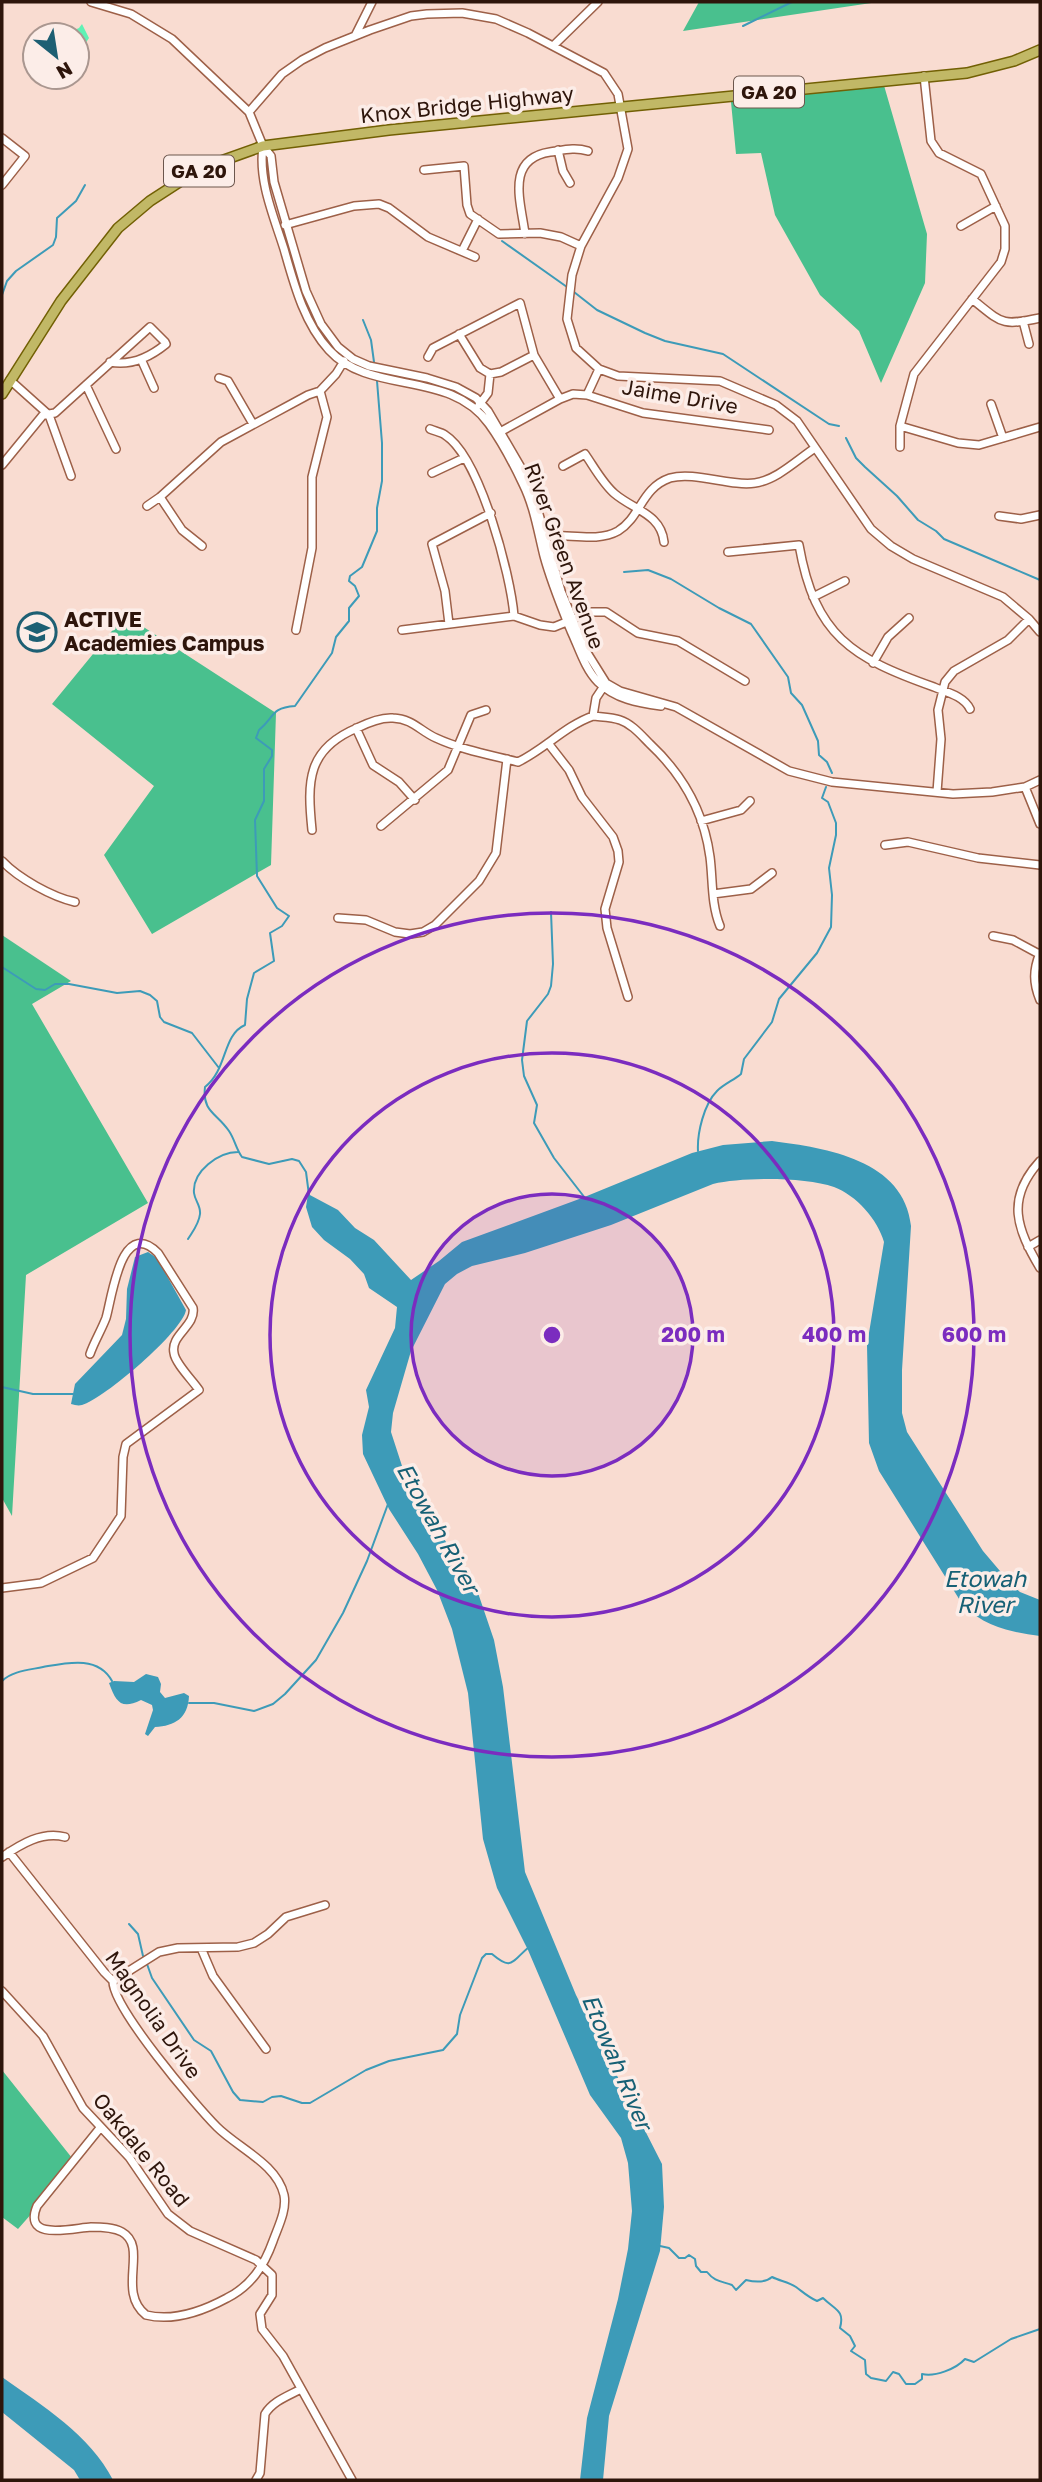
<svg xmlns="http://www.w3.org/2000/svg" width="1042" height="2482" viewBox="0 0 1042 2482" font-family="'Golos Text',sans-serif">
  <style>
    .green { fill: #60f2b5 }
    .forest { fill: #49c08e }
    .water { fill: #3d9bb8 }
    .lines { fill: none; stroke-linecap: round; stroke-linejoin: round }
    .stream { stroke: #3d9bb8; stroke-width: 2 }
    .minor-casing { stroke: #9d6048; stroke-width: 10 }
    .major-casing { stroke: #726004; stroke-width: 12 }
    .minor { stroke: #fff; stroke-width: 7 }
    .major { stroke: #c1b866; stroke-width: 9 }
    .ring { fill: none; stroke: #7b2cbf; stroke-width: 3.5 }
    .labels { text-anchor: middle; stroke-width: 7; stroke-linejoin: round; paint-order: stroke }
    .shield { fill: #fcede8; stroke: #6c564d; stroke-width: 2 }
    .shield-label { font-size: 19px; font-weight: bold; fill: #2e150b }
    .street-label { font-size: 21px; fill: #2e150b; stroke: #fcede8 }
    .poi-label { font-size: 21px; font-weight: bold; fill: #2e150b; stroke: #fcede8; text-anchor: start }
    .water-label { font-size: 23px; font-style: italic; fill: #166075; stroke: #fcede8 }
    .centre { fill: #7b2cbf; stroke: #fcede8; stroke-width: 3.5 }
    .ring-label { font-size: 21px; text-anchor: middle; font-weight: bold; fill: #7b2cbf; stroke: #fcede8; stroke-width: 7; stroke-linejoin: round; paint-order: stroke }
  </style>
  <rect width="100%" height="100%" fill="#f9dcd1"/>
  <path class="green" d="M82,24L89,38L77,56V35H42L61,25L70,32L79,28Z"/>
  <path class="forest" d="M699,2H878L683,31Z
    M883,82L927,234L925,283L881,383L859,331L820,295L775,215L761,153L736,154L731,102Z
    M125,615L276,713L271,865L152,934L104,855L154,786L52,704Z
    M2,935L71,981L32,1004L148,1203L26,1275L12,1516L2,1498Z
    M2,2070L76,2163L18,2229L2,2217Z"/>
  <path class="water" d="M772,1141C827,1148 904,1160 911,1226L902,1370V1413L907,1432L983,1551L1011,1584L1020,1592L1040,1600V1636C1010,1632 981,1626 961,1602L879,1471L869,1443L867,1345L884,1242C878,1220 856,1195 834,1187C805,1177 743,1177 713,1184L611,1225L525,1253L472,1266L457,1274L445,1284L411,1351L393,1413L391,1432L403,1469L417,1497L477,1590L494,1640L503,1687L525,1872L576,1995L662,2164L664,2207L660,2251L609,2416L603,2480H580L587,2418L618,2299L628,2249L632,2211L628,2163L621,2138L590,2095L528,1950L497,1888L483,1839L468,1693L452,1629L437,1590L418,1554L389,1509L363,1454L362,1435L369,1407L366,1390L395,1328L397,1307L369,1288L364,1274L350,1259L324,1240L312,1227L306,1207L308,1194L338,1210L355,1228L374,1240L411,1280L439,1261L462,1242L582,1198L692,1153L723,1145Z
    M148,1252L157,1258L186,1310C183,1331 104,1399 82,1405C78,1406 75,1405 71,1404L75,1384L122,1335L126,1319L127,1289L135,1257Z
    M146,1674L158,1677L161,1684L160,1692L165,1698L184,1693L189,1696C188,1718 175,1726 155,1727L148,1736L145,1734L153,1710L152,1705L141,1700C121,1710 116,1702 109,1683L114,1681L134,1682Z
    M2,2377C43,2406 90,2435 113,2480H80L74,2470L2,2412Z"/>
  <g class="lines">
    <path class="stream" d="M743,26L792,2
      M502,241L567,287
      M574,292L597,310L645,333L665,341L723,354L829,424L839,426
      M2,295L7,281L16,271L53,245L56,237L57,218L76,201L85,185
      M363,320L371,340L374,362
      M846,438L856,458L865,467L897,496L918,520L936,531L944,539L1040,580
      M624,572L648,570L671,579L719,608L751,624L788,677L791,693L802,705L818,741L819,755L827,762L832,773
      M551,912L553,964L551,986L548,994L527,1021L522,1060L524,1076L537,1105L534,1123L554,1158L585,1198
      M2,967L36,989L45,990L55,984H69L117,993L140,991L150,995L157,1001L160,1017L164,1022L192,1033L219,1068
      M698,1151C697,1133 704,1104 717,1091C724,1084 734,1080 741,1074L744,1059L772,1022L779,999L817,953L831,927L832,895L829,868L836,835V823L828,802L822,798L826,787
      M309,1195L306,1172L299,1161L292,1159L269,1164L242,1157C236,1149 235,1140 229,1131C217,1113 202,1112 205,1087C228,1069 222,1035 245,1025L247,999L254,973L274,961L270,933L282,926L289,916L277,908L257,876L255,820L264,801V769L272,756V750L256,738L259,730C275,717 270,708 295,706L332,653L336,637L349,621V608L359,596L355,586L349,581L350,576L362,567L377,531V508L382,481V443L377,381
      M188,1239C193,1231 199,1224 200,1214C201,1206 195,1201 194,1193C192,1171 219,1152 238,1152
      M2,1387L33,1394H73
      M2,1681C12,1671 29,1670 43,1667C66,1663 98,1655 112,1681
      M189,1703H214L254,1711L273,1704L285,1694L316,1660L343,1613L367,1561L388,1504
      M129,1924L138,1934L143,1956
      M147,1964L152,1978L194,2040L211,2051L233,2092L240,2100L263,2102L272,2097L281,2096L302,2103H310L366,2070L389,2061L443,2050L457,2034L460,2015L482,1958L486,1954H492C512,1971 511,1962 529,1947
      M660,2246L669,2248L679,2258H685L689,2255L695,2259L696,2266L701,2272H707C715,2282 721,2281 732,2285L736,2290L746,2280C754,2282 765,2283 772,2277C780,2281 789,2282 796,2287C803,2292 808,2297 817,2301L823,2298C835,2310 845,2310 840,2328L850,2336L855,2346L851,2351L865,2360L866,2374L871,2378L886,2381L893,2372L899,2374L906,2384H915L922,2379V2374C935,2377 956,2369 965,2359L974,2362L1011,2339L1040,2329"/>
    <g class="minor-casing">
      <path id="minor" d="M91,2L131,14L172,39L249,112L263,146L271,156L274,182L306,291L321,324L338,347L353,359L369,366L427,378L456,387L476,398L488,411L530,483L561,591L586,651L606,683L620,691L676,707L789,771L832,782L953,794L992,792L1025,787L1040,780
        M355,36L372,2
        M553,46L598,2
        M249,112L282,74L302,60L325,48L370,30L411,16L427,14L462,13L496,19L528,33L604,73L618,94L628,149L618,178L581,246L572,275L567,319L576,348L599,369L618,376L720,381L776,405L797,421L871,529L891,546L913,559L1003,597L1029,619L1040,632
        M2,138L25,156L2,185
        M263,146C258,181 274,217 284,249C294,284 304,323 329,350C371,396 450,369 489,424C502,442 514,465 523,484C534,506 538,532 544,556C551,582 561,606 571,631C579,648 585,669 598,682C615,699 638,703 661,706
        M558,150L563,171L570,183
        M424,170L464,166L467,205L470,214L499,234L540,233L561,237L581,246
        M285,225L354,206L379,204L389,208L428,237L475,257
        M961,226L996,206
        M525,234C521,202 505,159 550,152C564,150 575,147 588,151
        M462,251L478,219
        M972,299C1003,324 1001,326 1040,318
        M1023,321L1029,344
        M459,334L480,368L490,374L501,372L534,355
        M428,357L433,348L520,303L534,355L560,399
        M141,359L154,388
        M219,378L228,381L253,424
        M10,380L49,415L71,476
        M86,385L116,449
        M587,395L599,369
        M991,404L1003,438
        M479,405L488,393L490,374
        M900,426L958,443L979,445L1040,427
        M430,429C434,431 441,432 445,435C480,457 511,576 514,616
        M500,432L560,399L573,394L587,395L643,413L769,430
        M900,447V426L914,374L1001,262L1005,249V226L981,174L939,153L931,141L924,76
        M2,465L43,415L55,413L150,327L165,342L166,344C150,357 130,366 110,362
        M563,466L585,454C594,467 603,484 615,494C634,510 661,514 664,542
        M432,473L464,458
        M147,506L160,497
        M999,516L1021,519L1040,515
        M544,536C567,533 597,543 618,531C641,517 641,488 670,478C695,471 731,487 755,483C777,480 798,459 815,448
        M202,546L182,530L160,497L221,442L308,395L320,391
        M728,552L799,545C815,636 852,658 934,687C946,692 964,696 970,709
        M813,597L845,581
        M449,624L445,591L432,544L491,513
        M296,630L312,548V477L327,417L320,391L336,374L344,361
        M402,630L514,616L540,625L554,627L591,612H606L638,633L678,641L745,681
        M873,663L888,637L909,618
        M593,716C601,717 612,717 620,720C632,724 641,735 650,744C682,774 704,812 710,857C713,880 711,904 720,926
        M356,728L373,765L399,782L415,800
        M548,743L569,770L582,797L613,837L618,851L619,862L605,909L607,928L628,997
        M1025,787L1040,824
        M937,792L941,739L938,710L945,682L954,671L1008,640L1029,619
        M701,821L741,810L750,801
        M381,826L448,770L471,715L486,710
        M312,830C307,781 307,749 357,728C367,723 381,717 393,718C413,719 420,731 436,738C462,750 491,755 518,762C545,749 565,726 593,716L596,698L606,683
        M885,845L908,842L978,858L1040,865
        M2,861C18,878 52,897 75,902
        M713,894L751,889L772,873
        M338,918L366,920L395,932L410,934L423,932L435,925L479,881L496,853L507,759
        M993,936L1013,940L1039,954
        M1040,953C1033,970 1033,983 1040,1000
        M1040,1161C1005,1199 1017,1229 1040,1268
        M1028,1247L1040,1240
        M2,1588L41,1583L93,1558L121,1516L123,1457L126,1444L199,1390C193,1381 175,1363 174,1353C170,1335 196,1326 193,1308L158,1253C121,1216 112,1298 106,1318C101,1331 94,1342 90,1354
        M9,1852L104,1972L113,1981C112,2007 196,2106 217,2127C238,2148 277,2164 284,2195C287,2210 278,2227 273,2241C264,2266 251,2286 227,2298C203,2311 174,2322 146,2315C116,2291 149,2247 122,2232C113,2227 101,2227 91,2227C73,2228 22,2242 37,2206L100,2128
        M2,1857C21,1844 42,1831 65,1837
        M201,1948L213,1976L266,2049
        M113,1981L159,1952L178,1948L238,1947L254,1943L268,1934L286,1917L325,1905
        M2,1991L43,2036L83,2108L129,2157L168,2214L190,2231L256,2260L272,2275V2295L260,2314L262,2329L283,2356L352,2480
        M256,2480L260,2473L265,2414C273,2401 288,2396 301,2389"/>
    </g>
    <g class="major-casing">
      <path id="major" d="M2,394L61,301L118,228L150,201L184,179L210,165L263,146L389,130L967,73L1014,61L1040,50"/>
    </g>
    <use href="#minor" class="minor"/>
    <use href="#major" class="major"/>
  </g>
  <circle cx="552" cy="1335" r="141" fill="#7b2cbf" fill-opacity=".12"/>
  <g class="ring">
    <circle cx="552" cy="1335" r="141"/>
    <circle cx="552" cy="1335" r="282"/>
    <circle cx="552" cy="1335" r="422"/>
  </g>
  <defs>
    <g id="school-ring" transform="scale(2.0125)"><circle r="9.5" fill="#fcede8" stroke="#1d5f73" stroke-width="1.5"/><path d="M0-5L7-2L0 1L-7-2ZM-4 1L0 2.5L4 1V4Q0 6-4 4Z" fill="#1d5f73"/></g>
  </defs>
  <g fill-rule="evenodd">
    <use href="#school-ring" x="37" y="632"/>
  </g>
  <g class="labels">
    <g class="shield">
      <rect x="734" y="76.5" width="70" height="31" rx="5"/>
      <rect x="164" y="155.5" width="70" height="31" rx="5"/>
    </g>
    <g class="shield-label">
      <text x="769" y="99">GA 20</text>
      <text x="199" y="178">GA 20</text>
    </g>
    <g class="street-label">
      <text transform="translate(467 105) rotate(-6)" y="7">Knox Bridge Highway</text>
      <text transform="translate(680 397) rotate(10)" y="7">Jaime Drive</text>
      <text transform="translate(564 556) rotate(70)" y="7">River Green Avenue</text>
      <text transform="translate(153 2015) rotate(55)" y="7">Magnolia Drive</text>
      <text transform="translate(141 2150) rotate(51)" y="7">Oakdale Road</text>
    </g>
    <g class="poi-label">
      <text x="64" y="627">ACTIVE<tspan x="64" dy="24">Academies Campus</tspan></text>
    </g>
    <g class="water-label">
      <text transform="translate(438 1528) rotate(61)" y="8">Etowah River</text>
      <text x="985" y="1587">Etowah<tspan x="985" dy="26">River</tspan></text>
      <text transform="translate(617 2062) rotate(67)" y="8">Etowah River</text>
    </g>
  </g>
  <circle cx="552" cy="1335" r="10" class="centre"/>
  <g class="ring-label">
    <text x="693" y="1342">200 m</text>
    <text x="834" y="1342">400 m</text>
    <text x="974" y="1342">600 m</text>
  </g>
  <rect width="1042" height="2482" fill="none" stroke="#2e150b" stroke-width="7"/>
  <g transform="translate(56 56) rotate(150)"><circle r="33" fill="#fcede8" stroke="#aa9790" stroke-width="2"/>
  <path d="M0-5L12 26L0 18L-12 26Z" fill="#1d5f73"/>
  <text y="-10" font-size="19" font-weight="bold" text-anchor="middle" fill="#2e150b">N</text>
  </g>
</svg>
